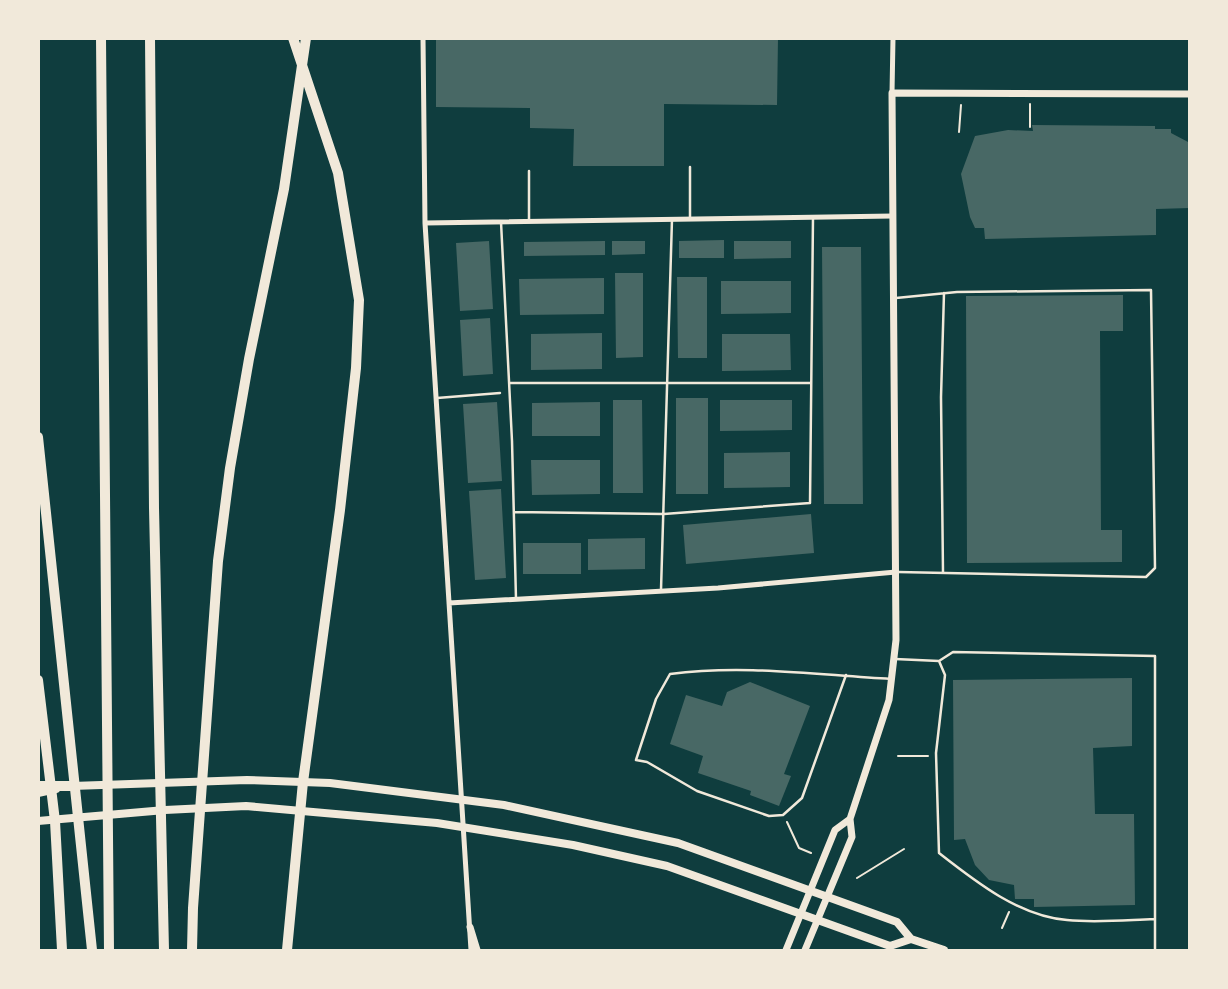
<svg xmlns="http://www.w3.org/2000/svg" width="1228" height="989" viewBox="0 0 1228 989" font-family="'Archivo Narrow',sans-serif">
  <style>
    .building { fill: #486865 }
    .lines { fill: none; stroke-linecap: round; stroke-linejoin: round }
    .path { stroke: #f1e9da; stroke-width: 2 }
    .service { stroke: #f1e9da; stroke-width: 2.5 }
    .minor { stroke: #f1e9da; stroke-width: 5 }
    .tertiary { stroke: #f1e9da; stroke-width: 7 }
    .secondary { stroke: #f1e9da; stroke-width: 8 }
    .motorway { stroke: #f1e9da; stroke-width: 10 }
  </style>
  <rect width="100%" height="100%" fill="#0f3d3e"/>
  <path class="building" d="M436,38H778L777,105L664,104V166H573L574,129L530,128V108L436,107Z
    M1032,125L1155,126V129H1171V133L1190,143V208L1156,209V235L985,239L984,228H975L970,217L961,174L975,136L1008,130L1033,131Z
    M724,240V258H679V241Z
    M489,241L493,309L460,311L456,243Z
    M605,241V255L524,256V242Z
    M612,241H645V254L612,255Z
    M734,241H791V258L734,259Z
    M822,247H861L863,504H824Z
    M615,273H643V357L616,358Z
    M677,277H707V358H678Z
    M604,278V314L520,315L519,279Z
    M721,281H791V313L721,314Z
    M1123,295V331H1100L1101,530H1122V562L967,563L966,296Z
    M490,318L493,374L463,376L460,320Z
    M602,333V369L531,370V334Z
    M722,334H790L791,370L722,371Z
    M676,398H708V494H676Z
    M613,400H642L643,493H613Z
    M720,400H792V430L720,431Z
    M497,402L502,481L468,483L463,404Z
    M600,402V436H532V403Z
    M790,452V487L724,488V453Z
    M531,460H600V494L532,495Z
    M501,489L506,578L475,580L469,491Z
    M811,514L814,553L686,564L683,525Z
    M645,538V569L588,570V539Z
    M523,543H581V574H523Z
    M1132,678V746L1093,748L1095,814H1134L1135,905L1034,907V899H1015L1014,885L989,880L975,865L965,839L954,840L953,680Z
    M750,682L810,706L784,774L791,776L779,806L750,795L751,791L698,773L703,756L670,744L686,695L722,706L727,692Z"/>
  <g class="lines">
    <path class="path" d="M1030,127V104
      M959,132L961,105
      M898,756H928
      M787,822L799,848L811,853
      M857,878L904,849
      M1002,928L1009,912"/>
    <path class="service" d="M529,171V221
      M690,219V167
      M501,222L512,441L516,599
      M896,298L957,292L1151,290L1155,568L1146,577L898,572
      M510,383H811
      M437,398L500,393
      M514,512L664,514L810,503L813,217
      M943,572L941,397L944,293
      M661,590L672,219
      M895,659L939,661L953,652L1155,656V950
      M939,661L945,675L936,753L939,853C976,882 1019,916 1067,920C1096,923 1126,920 1154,919
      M846,675L802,798L783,815L769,816L697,791L647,762L636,760L656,699L670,674C744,664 817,675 891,679"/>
    <path class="minor" d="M423,38L425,223L471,950
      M892,93L893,38
      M425,223L893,216
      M449,603L718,588L896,572"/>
    <path class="tertiary" d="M470,927L477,950
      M786,950L835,830L850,819
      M805,950L852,837L850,819L889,700L896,640L892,93L1190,94"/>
    <path class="secondary" d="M72,786L247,780L330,783L504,805L678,843L897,922L911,939L944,950
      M38,793L56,789
      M38,821L165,810L246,806L437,823L573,845L667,866L890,946L911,939"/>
    <path class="motorway" d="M101,38L109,950
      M150,38L154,508L164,950
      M38,437L92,950
      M38,680L55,821L62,950
      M38,786H71
      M192,950L193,908L218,561L230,468L249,359L284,189L306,38
      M287,950L303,782L340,510L356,368L359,300L338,173L293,38"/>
  </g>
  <rect width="1228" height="989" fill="none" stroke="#f1e9da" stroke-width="80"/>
</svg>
